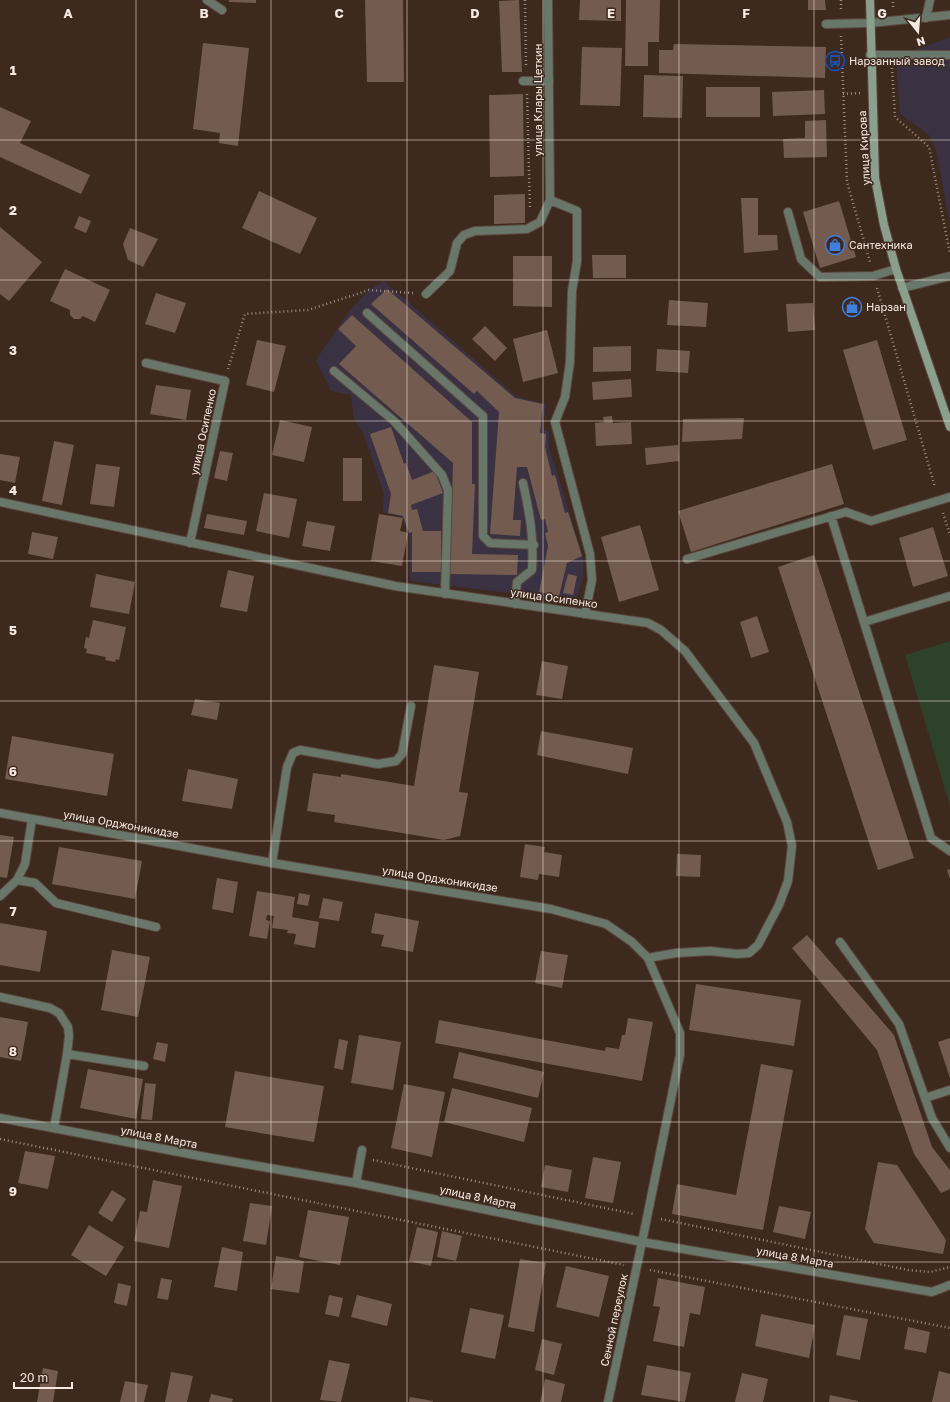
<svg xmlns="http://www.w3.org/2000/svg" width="950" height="1402" viewBox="0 0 950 1402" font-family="'Golos Text',sans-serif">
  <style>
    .industrial { fill: #3a3243 }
    .green { fill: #2e412a }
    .building { fill: #735b4f }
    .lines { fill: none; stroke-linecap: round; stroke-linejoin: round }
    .lane-casing { stroke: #5c483d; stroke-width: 10 }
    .street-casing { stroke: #5c483d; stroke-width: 10 }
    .secondary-casing { stroke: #5c483d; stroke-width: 10 }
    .path { stroke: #9e8d84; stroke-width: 2.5; stroke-dasharray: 1 3; stroke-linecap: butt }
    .lane { stroke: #69776b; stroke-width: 8 }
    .street { stroke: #69776b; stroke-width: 8 }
    .secondary { stroke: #8aa08c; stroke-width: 8 }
    .grid { fill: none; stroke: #f7e9e2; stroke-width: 1; stroke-opacity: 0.55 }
    .labels { text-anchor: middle; stroke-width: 3; stroke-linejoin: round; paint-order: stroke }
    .poi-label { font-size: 11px; fill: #f7e9e2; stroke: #3e291e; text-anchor: start }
    .street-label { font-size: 11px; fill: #f7e9e2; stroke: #3e291e }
    .grid-label { font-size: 13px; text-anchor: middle; font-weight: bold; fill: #f7e9e2; stroke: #3e291e; stroke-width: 3; stroke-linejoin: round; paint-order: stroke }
  </style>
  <rect width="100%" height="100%" fill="#3e291e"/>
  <path class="industrial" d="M950,37V225L936,149L929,135L900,114L896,60L907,53Z
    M384,281L516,396L546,404L543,429L549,432V447L583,557V577L576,601L410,581L409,536L402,517L383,512L384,494L364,435L354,419L351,395L331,391L316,360L348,313L369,290Z"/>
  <path class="green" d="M950,641V806L905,655Z"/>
  <path class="building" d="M229,0H256V3L229,2Z
    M365,0H403L404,82H367Z
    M519,0L522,72H502L499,1Z
    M580,0H621V21L579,20Z
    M626,0H660L659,42H648V66H625Z
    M808,0H825L826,10H808Z
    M203,43L249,48L238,146L219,143L220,133L193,129Z
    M674,44L826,47L825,78L659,73V50H673Z
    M582,47L622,48L620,106L580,105Z
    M644,75L683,76L682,118L643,117Z
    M706,87H760V117H706Z
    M824,90L825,114L773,116L772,92Z
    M523,94L524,176L490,177L489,95Z
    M0,107L31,121L20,143L90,175L81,194L0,157Z
    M826,120L827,157L784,158L783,139L805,138V121Z
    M259,191L317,218L300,254L242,228Z
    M525,194V223L494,224V195Z
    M741,198H758V235H777L778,250L744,253Z
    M839,201L856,257L820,268L803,212Z
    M79,216L91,221L86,233L74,228Z
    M0,227L42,262L9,301L0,294Z
    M130,228L158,239L143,267L128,260L123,244Z
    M592,255H626V278H593Z
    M513,256H552V307L513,306Z
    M65,269L110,290L95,322L83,316L80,319H74L70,315V310L50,301Z
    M387,289L515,398L543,404L540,433L546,434L545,447L552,476L555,475L565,513L568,512L582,556L567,563L559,596L539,592L548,546L545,533L548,532L545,519L541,520L527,467H517L513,520H521L520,536L490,534L499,412L477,391L474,394L371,304Z
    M156,293L186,303L175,333L145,324Z
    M857,298L859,310L846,313L843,301Z
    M669,300L708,303L706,327L667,325Z
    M813,303L815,330L788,332L786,304Z
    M352,315L472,422V484H475L472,554L518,555L517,575L450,574L453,463L339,364L356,346L338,329Z
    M485,326L507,348L495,361L472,339Z
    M547,330L558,373L523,382L513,339Z
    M257,340L286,346L274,392L246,385Z
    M877,340L907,440L873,450L843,350Z
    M631,346V371L593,372V347Z
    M657,349L690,351L688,373L656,371Z
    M631,379L632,397L593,400L592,382Z
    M156,385L191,390L186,420L150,414Z
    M612,416L613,423L631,422L632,444L596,446L595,423L604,422L603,417Z
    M744,418L742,439L682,442L683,419Z
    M280,420L312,427L304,462L272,455Z
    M391,427L404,464L406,463L412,480L435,471L443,493L411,505L412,510L417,509L423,531H441V572H412V532L409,533L403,516L388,513L391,494L370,434Z
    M54,441L74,445L62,505L42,501Z
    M678,445L679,461L646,465L645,448Z
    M220,451L233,453L227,481L214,478Z
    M0,454L20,457L15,483L0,480Z
    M343,458H362V501H343Z
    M96,464L120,467L114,507L90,504Z
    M832,464L844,504L691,552L678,511Z
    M264,493L297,499L289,538L256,531Z
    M207,514L247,521L244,535L204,528Z
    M379,514L403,518L400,531L408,533L402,566L371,561Z
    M307,521L335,526L330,551L302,546Z
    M640,525L659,590L619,602L601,537Z
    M933,527L948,576L913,587L899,538Z
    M32,532L58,537L53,559L28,554Z
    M814,555L914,858L878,870L778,567Z
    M228,570L254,576L247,612L220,607Z
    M96,574L135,582L129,614L90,607Z
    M568,574L577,576L573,595L563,593Z
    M757,616L769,652L751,658L740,622Z
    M93,620L126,627L119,660L116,659L115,662L105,660L106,657L86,653L87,649L84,648L86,637L89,638Z
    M542,661L568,666L562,699L536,695Z
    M434,665L479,672L459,792L468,793L460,836L444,840L408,834L334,822L335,815L307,811L313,773L341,777V774L414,786Z
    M195,699L220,703L217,720L191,715Z
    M541,731L633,748L628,774L537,755Z
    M12,736L114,754L107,796L5,779Z
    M188,769L238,779L232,809L182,801Z
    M0,835L14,837L7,878L0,877Z
    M525,844L545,847L544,852L562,855L559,877L539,874L538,880L520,877Z
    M59,847L142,861L135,899L52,884Z
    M677,854L701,855L700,877L676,876Z
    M950,869V879L947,870Z
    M217,878L238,882L233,913L212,909Z
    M257,891L295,897L292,917L319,922L315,948L294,944L296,934L287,933L288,930L272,928L274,916L267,915L266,920L270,921L267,939L249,936Z
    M299,893L310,895L308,906L297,904Z
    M323,898L343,902L339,921L319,918Z
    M375,913L419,921L413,952L381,946L384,935L371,933Z
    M0,923L47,931L40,972L0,965Z
    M807,935L894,1035L932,1147L950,1170V1189L941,1193L914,1154L877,1050L792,948Z
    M112,950L150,957L138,1017L101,1010Z
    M541,951L568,955L562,988L535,983Z
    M696,984L801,1000L794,1046L689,1030Z
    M0,1017L28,1022L21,1061L0,1057Z
    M628,1018L653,1022L642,1081L435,1043L439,1020L605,1051L606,1047L619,1049L622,1035H625Z
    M359,1035L401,1042L393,1090L351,1083Z
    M950,1038V1078L938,1042Z
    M339,1039L348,1041L343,1070L334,1068Z
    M157,1042L168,1044L165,1062L153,1059Z
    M459,1052L544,1072L538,1098L453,1078Z
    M761,1064L793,1070L763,1230L672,1214L677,1184L736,1195Z
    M88,1069L143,1079L136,1119L80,1108Z
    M235,1071L324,1086L314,1142L225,1127Z
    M145,1083L156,1084L152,1120L141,1119Z
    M404,1084L445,1092L432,1157L391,1148Z
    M452,1088L532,1108L524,1142L444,1122Z
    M25,1151L55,1156L48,1189L18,1183Z
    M593,1157L621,1162L613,1203L585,1198Z
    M878,1162L897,1165L946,1240L943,1254L874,1243L865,1229Z
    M545,1165L572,1170L568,1192L541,1187Z
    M153,1180L182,1186L169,1248L134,1241L140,1211L147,1212Z
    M112,1190L126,1199L112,1222L98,1213Z
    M250,1203L272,1206L266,1245L243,1241Z
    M779,1206L811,1212L805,1239L773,1232Z
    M308,1210L349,1217L340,1265L299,1257Z
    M89,1225L124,1247L106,1276L71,1255Z
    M417,1227L438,1232L431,1266L409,1261Z
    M442,1231L462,1236L456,1261L437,1257Z
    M222,1247L243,1252L237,1291L214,1287Z
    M276,1256L304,1261L299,1293L271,1289Z
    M520,1259L546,1263L534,1332L508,1327Z
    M566,1266L609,1276L599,1317L556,1307Z
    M161,1278L172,1280L168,1300L157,1298Z
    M658,1278L705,1287L700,1315L690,1313L684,1347L653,1341L660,1307L653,1306Z
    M118,1283L131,1286L127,1306L114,1303Z
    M329,1295L343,1298L339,1317L325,1314Z
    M357,1295L392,1304L387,1326L351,1317Z
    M470,1308L504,1315L495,1359L461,1352Z
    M761,1314L815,1325L809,1358L755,1346Z
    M844,1315L868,1319L860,1360L836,1355Z
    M908,1327L930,1332L926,1353L904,1349Z
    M542,1339L562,1344L554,1375L535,1370Z
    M329,1360L350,1364L341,1402L320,1400Z
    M647,1365L691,1373L685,1402L641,1395Z
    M43,1368L58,1371L53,1402H37Z
    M939,1371L950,1374V1402H932Z
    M171,1372L193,1376L187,1402H165Z
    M742,1373L768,1379L763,1402H735Z
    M545,1379L565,1384L561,1402H540Z
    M125,1381L148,1385L144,1402H120Z
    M211,1394L233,1399L232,1402H209Z
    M830,1395L858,1401V1402H829Z
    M410,1397L433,1401V1402H409Z"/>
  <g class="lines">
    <g class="lane-casing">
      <path id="lane" d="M207,0L222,10
        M926,18L930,0
        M826,24L870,23L950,15
        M870,55H950
        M523,81H549
        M788,212L801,259L820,277L873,276L896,269
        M902,288L950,276
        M426,294L450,271L457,243L464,235L475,231L527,229L540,222L550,200L577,211V261L572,291L570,362L565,397L555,422L590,554L592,580L585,614
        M367,313L483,416V536L490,543L534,545
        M334,371L394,421L442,475L448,490L445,594
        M831,516L931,838L950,851
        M687,559L846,512L871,521L950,497
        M515,604L517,582L532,570C534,537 530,515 523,483
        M864,622L950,596
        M272,863L287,767L293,753L300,750L378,764L396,761L402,754L411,706
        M17,880L35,883L56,903L156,927
        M0,896L17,880L25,864L32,819
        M840,942L899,1024L932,1118L950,1148
        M0,997L50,1008L59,1013L68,1027L69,1036L67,1054L54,1128
        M67,1054L144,1066
        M925,1098L950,1090
        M356,1183L362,1150
        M642,1242L680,1055V1033L648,958"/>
    </g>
    <g class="street-casing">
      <path id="street" d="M548,0L550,200
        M146,363L225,381L190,543
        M0,502L395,586L648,623L661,630L685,651L754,743L787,822L792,846L788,881L779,905L758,945L749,953L737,954L710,951L676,953L648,958L632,942L606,924L551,909L272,863L0,813
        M0,1118L200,1156L356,1183L642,1242L932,1292L950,1285
        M608,1402L642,1242"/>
    </g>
    <g class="secondary-casing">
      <path id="secondary" d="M870,0L875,178L884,225L896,269L950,427"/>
    </g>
    <path class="path" d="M525,0L526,67
      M841,0V11
      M893,7V0
      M841,36L847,182L870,262
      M892,68L895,117L929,147L950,254
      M527,94L530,209
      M843,94L860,93
      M877,288L935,487
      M228,369L245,314L308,310L369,290L413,293
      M943,513L950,535
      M0,1139L624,1265
      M373,1160L634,1214
      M661,1219L908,1270L930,1272L950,1267
      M650,1270L950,1328"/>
    <use href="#lane" class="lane"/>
    <use href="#street" class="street"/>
    <use href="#secondary" class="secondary"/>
  </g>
  <path class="grid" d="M136,0V1402M271,0V1402M407,0V1402M543,0V1402M679,0V1402M814,0V1402M0,140H950M0,280H950M0,421H950M0,561H950M0,701H950M0,841H950M0,981H950M0,1122H950M0,1262H950"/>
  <defs>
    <g id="bus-ring" transform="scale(1)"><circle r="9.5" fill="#3e291e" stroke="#1a4fb4" stroke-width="1.5"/><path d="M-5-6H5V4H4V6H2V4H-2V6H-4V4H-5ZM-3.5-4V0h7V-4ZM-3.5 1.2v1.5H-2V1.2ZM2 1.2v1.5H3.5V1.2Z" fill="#1a4fb4"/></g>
    <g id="shop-ring" transform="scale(1)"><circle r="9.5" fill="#3e291e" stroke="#3f7fe0" stroke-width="1.5"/><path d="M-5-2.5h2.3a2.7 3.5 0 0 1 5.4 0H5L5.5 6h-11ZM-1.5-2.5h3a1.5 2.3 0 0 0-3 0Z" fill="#3f7fe0"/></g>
  </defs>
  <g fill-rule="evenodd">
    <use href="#bus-ring" x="835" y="61"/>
    <use href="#shop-ring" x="835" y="245"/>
    <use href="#shop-ring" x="852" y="307"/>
  </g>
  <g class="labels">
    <g class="poi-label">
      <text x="849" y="65">Нарзанный завод</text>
      <text x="849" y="249">Сантехника</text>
      <text x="866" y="311">Нарзан</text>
    </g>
    <g class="street-label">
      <text transform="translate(538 100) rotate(-90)" y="4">улица Клары Цеткин</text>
      <text transform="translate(864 148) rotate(-93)" y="4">улица Кирова</text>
      <text transform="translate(203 432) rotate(-78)" y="4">улица Осипенко</text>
      <text transform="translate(554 598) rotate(8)" y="4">улица Осипенко</text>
      <text transform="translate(121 824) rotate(10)" y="4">улица Орджоникидзе</text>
      <text transform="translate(440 879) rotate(9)" y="4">улица Орджоникидзе</text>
      <text transform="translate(159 1137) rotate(11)" y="4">улица 8 Марта</text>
      <text transform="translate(478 1197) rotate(12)" y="4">улица 8 Марта</text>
      <text transform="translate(795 1257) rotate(10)" y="4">улица 8 Марта</text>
      <text transform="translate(614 1320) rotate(-78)" y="4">Сенной переулок</text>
    </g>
  </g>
  <g class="grid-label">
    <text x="68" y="18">A</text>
    <text x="204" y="18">B</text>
    <text x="339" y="18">C</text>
    <text x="475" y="18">D</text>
    <text x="611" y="18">E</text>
    <text x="746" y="18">F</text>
    <text x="882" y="18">G</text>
    <text x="13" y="75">1</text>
    <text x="13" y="215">2</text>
    <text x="13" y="355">3</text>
    <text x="13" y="495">4</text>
    <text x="13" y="635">5</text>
    <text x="13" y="776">6</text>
    <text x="13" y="916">7</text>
    <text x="13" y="1056">8</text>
    <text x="13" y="1196">9</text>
  </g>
  <g transform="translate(918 32) rotate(163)" stroke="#3e291e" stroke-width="3" paint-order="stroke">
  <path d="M0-3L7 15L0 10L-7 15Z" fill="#f7e9e2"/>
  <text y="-6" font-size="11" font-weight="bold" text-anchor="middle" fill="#f7e9e2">N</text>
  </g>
  <path d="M14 1382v6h58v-6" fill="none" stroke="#f7e9e2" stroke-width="2"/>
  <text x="20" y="1382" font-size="12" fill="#f7e9e2" stroke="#3e291e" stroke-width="3" paint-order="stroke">20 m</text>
</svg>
